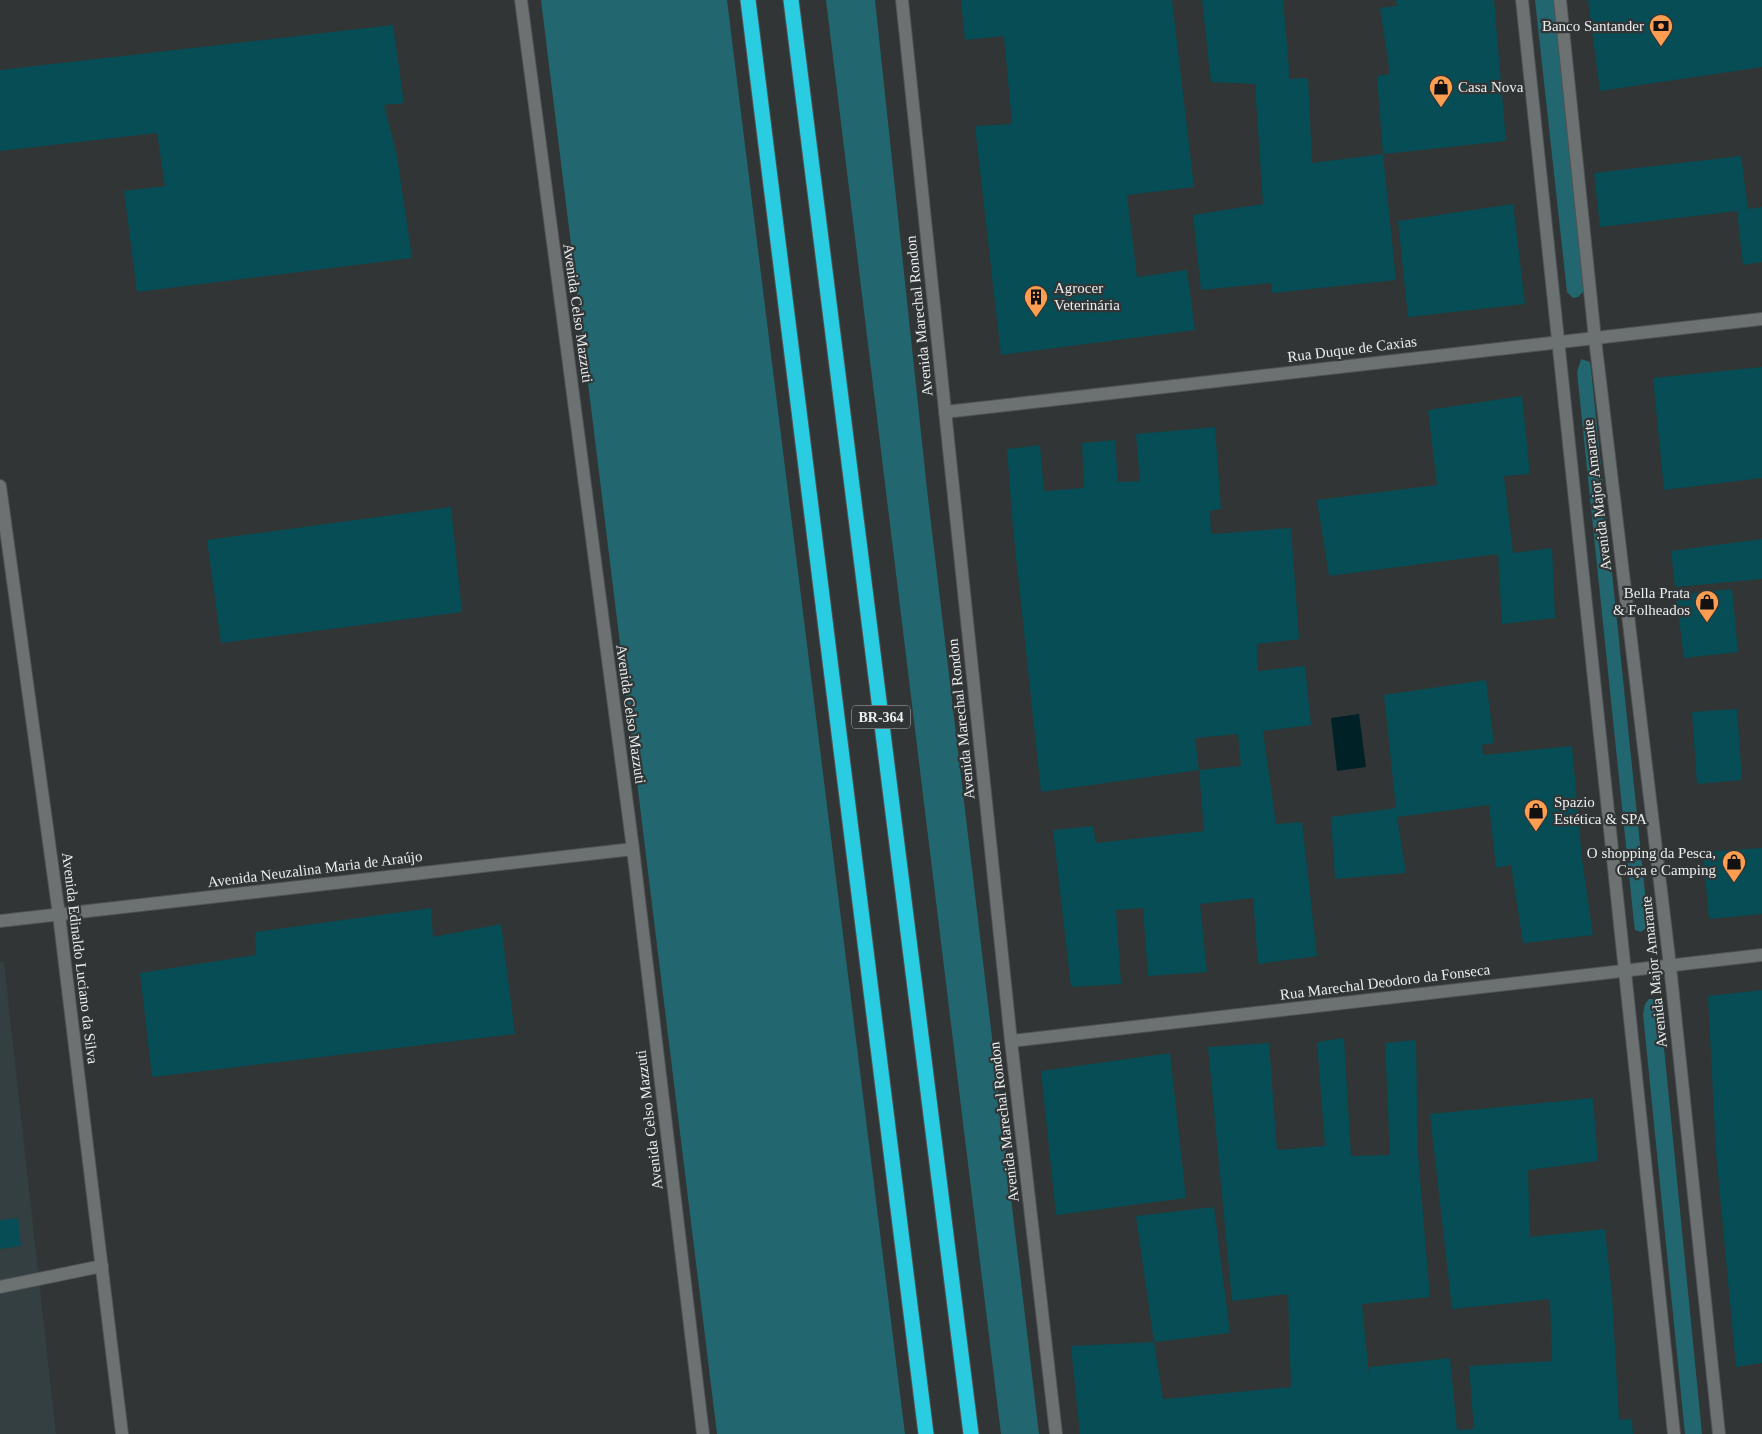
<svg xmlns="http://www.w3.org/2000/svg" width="1762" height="1434" viewBox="0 0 1762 1434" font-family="'Times New Roman',serif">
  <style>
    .built { fill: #343f41 }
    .green { fill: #22666f }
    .water { fill: #002227 }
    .building { fill: #064d55; fill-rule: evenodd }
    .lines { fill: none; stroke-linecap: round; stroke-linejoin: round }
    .lane-casing { stroke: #505253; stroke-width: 14 }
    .street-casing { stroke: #505253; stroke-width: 14 }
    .secondary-casing { stroke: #505253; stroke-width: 14 }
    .highway-casing { stroke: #505253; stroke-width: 17 }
    .lane { stroke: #6c7171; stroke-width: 12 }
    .street { stroke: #6c7171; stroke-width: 12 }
    .secondary { stroke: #6c7171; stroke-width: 12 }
    .highway { stroke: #29cce0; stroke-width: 15 }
    .labels { text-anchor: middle; stroke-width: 4.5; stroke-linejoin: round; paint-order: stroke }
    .shield { fill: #313535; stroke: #b3b6b6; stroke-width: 1 }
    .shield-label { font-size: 14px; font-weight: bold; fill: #ebedee }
    .poi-label { font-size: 15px; fill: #ebedee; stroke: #313535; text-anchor: end }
    .street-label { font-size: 15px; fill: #ebedee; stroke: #313535 }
  </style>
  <rect width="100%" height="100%" fill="#313535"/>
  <path class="built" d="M0,962H4L56,1434H0Z"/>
  <path class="green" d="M541,0H727L905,1434H717Z
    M826,0H875L927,489L1039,1434H1001Z
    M1535,0H1554L1587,288L1578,297L1573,298L1567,292Z
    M1581,359L1590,362L1591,369L1646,902L1647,927L1641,932L1635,930L1634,923L1577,372Z
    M1649,999H1656L1660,1007L1702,1434H1685L1643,1014L1645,1004Z"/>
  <path class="water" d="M1359,714L1366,767L1337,771L1331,718Z"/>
  <path class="building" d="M961,0H1172L1194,187L1127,195L1137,277L1187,270L1195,330L1001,355L975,126L1012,124L1004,36L965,40Z
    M1202,0H1283L1290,79L1308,78L1312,163L1383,154L1396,280L1272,293L1271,283L1201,290L1193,215L1263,204L1255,84L1211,82Z
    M1396,0H1494L1506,141L1383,154L1377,76L1390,74L1380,8L1397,6Z
    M1588,0H1762V67L1600,91Z
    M393,25L404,103L384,105L397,156L412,258L137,292L124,191L165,186L157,133L0,151V70Z
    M1741,156L1748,209L1762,207V262L1743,265L1737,211L1600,227L1594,173Z
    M1513,204L1525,304L1408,317L1398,221Z
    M1762,367V478L1664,490L1653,378Z
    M1522,396L1530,474L1504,476L1513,553L1552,548L1555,618L1502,624L1498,554L1329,576L1317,500L1437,485L1428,410Z
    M1215,427L1221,509L1210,511L1211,534L1291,528L1299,639L1257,644L1258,671L1305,666L1311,725L1263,731L1276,824L1302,822L1317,956L1258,964L1253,898L1200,904L1207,972L1148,976L1143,908L1116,910L1121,984L1071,987L1053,830L1093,826L1096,843L1204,831L1199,770L1041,792L1013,528L1007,449L1040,445L1044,491L1084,488L1082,443L1115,440L1118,482L1140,481L1136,434ZM1238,734L1241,766L1199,770L1195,738Z
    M451,507L462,612L221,643L207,540Z
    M1762,539V579L1675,587L1671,551Z
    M1732,589L1738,652L1684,658L1676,595Z
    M1486,680L1494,743L1482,745L1483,755L1572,746L1582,859L1593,935L1523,943L1511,865L1496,868L1489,805L1397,817L1406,873L1335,879L1331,817L1396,808L1384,695Z
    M1737,709L1742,780L1697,784L1692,712Z
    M1762,848V914L1709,919L1703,852Z
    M431,908L433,937L501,924L515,1034L152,1077L140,973L256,955L255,932Z
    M1762,990V1363L1736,1367L1716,1152L1708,996Z
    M1344,1038L1351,1156L1390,1155L1385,1043L1416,1040L1418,1154L1430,1297L1362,1304L1369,1376V1367L1450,1358L1457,1430L1474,1429L1469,1366L1552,1361L1550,1299L1452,1309L1430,1114L1593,1098L1598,1161L1528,1170L1530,1237L1605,1229L1612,1295L1619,1420L1632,1419L1633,1434H1080L1071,1346L1154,1342L1136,1216L1214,1207L1230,1333L1154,1342L1163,1399L1291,1387L1288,1294L1232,1301L1208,1047L1269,1043L1277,1150L1325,1146L1317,1042Z
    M1170,1053L1186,1198L1056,1215L1041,1071Z
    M18,1218L21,1246L0,1249V1220Z"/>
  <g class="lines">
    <g class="lane-casing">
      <path id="lane" d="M0,1287L102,1266"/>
    </g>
    <g class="street-casing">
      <path id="street" d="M945,412L1762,319
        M0,486L59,915L122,1434
        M0,921L633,849
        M1011,1041L1762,955"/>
    </g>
    <g class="secondary-casing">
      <path id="secondary" d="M521,0L633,849L703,1434
        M902,0L1011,1041L1056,1434
        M1522,0L1674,1434
        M1560,0L1595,339L1670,966L1719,1434"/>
    </g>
    <g class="highway-casing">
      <path id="highway" d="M748,0L926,1434
        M791,0L971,1434"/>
    </g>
    <use href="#lane" class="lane"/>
    <use href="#street" class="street"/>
    <use href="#secondary" class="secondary"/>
    <use href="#highway" class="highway"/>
  </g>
  <defs>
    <g id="bank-pin" transform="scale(1.25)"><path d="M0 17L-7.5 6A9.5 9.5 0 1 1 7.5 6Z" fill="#fb9e51" stroke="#313535"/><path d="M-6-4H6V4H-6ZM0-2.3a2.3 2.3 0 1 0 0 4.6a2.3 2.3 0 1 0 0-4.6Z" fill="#111"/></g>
    <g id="shop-pin" transform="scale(1.25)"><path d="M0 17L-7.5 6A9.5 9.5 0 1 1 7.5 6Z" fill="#fb9e51" stroke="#313535"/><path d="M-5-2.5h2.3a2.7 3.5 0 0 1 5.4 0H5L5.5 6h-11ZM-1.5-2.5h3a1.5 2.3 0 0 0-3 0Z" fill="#111"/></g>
    <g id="building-pin" transform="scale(1.25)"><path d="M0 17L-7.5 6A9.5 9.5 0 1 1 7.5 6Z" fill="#fb9e51" stroke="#313535"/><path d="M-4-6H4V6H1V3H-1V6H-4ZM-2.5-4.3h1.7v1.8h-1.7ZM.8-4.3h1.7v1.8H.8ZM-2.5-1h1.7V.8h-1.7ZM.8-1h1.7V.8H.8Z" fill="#111"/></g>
  </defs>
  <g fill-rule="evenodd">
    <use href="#bank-pin" x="1661" y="26"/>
    <use href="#shop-pin" x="1441" y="87"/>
    <use href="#building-pin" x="1036" y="297"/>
    <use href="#shop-pin" x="1707" y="602"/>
    <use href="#shop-pin" x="1536" y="811"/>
    <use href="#shop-pin" x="1734" y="862"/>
  </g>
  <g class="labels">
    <rect class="shield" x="852" y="705.5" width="58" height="23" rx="4"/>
    <g class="shield-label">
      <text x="881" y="722">BR-364</text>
    </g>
    <g class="poi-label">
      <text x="1644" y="31">Banco Santander</text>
      <text x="1458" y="92" text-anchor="start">Casa Nova</text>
      <text x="1054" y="293" text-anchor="start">Agrocer<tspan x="1054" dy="17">Veterinária</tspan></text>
      <text x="1690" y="598">Bella Prata<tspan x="1690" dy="17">&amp; Folheados</tspan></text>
      <text x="1554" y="807" text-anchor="start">Spazio<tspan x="1554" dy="17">Estética &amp; SPA</tspan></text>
      <text x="1716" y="858">O shopping da Pesca,<tspan x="1716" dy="17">Caça e Camping</tspan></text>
    </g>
    <g class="street-label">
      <text transform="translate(578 313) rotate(82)" y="5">Avenida Celso Mazzuti</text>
      <text transform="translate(919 316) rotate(-96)" y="5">Avenida Marechal Rondon</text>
      <text transform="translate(1352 349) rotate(-7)" y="5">Rua Duque de Caxias</text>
      <text transform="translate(1597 495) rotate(-97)" y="5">Avenida Major Amarante</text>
      <text transform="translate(631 714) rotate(82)" y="5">Avenida Celso Mazzuti</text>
      <text transform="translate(961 719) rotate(-96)" y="5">Avenida Marechal Rondon</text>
      <text transform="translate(315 869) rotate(-7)" y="5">Avenida Neuzalina Maria de Araújo</text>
      <text transform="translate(80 958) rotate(83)" y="5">Avenida Edinaldo Luciano da Silva</text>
      <text transform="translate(1654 972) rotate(-96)" y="5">Avenida Major Amarante</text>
      <text transform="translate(1385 982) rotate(-7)" y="5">Rua Marechal Deodoro da Fonseca</text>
      <text transform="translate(649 1120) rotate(-97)" y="5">Avenida Celso Mazzuti</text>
      <text transform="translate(1004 1122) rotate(-97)" y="5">Avenida Marechal Rondon</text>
    </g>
  </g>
</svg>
